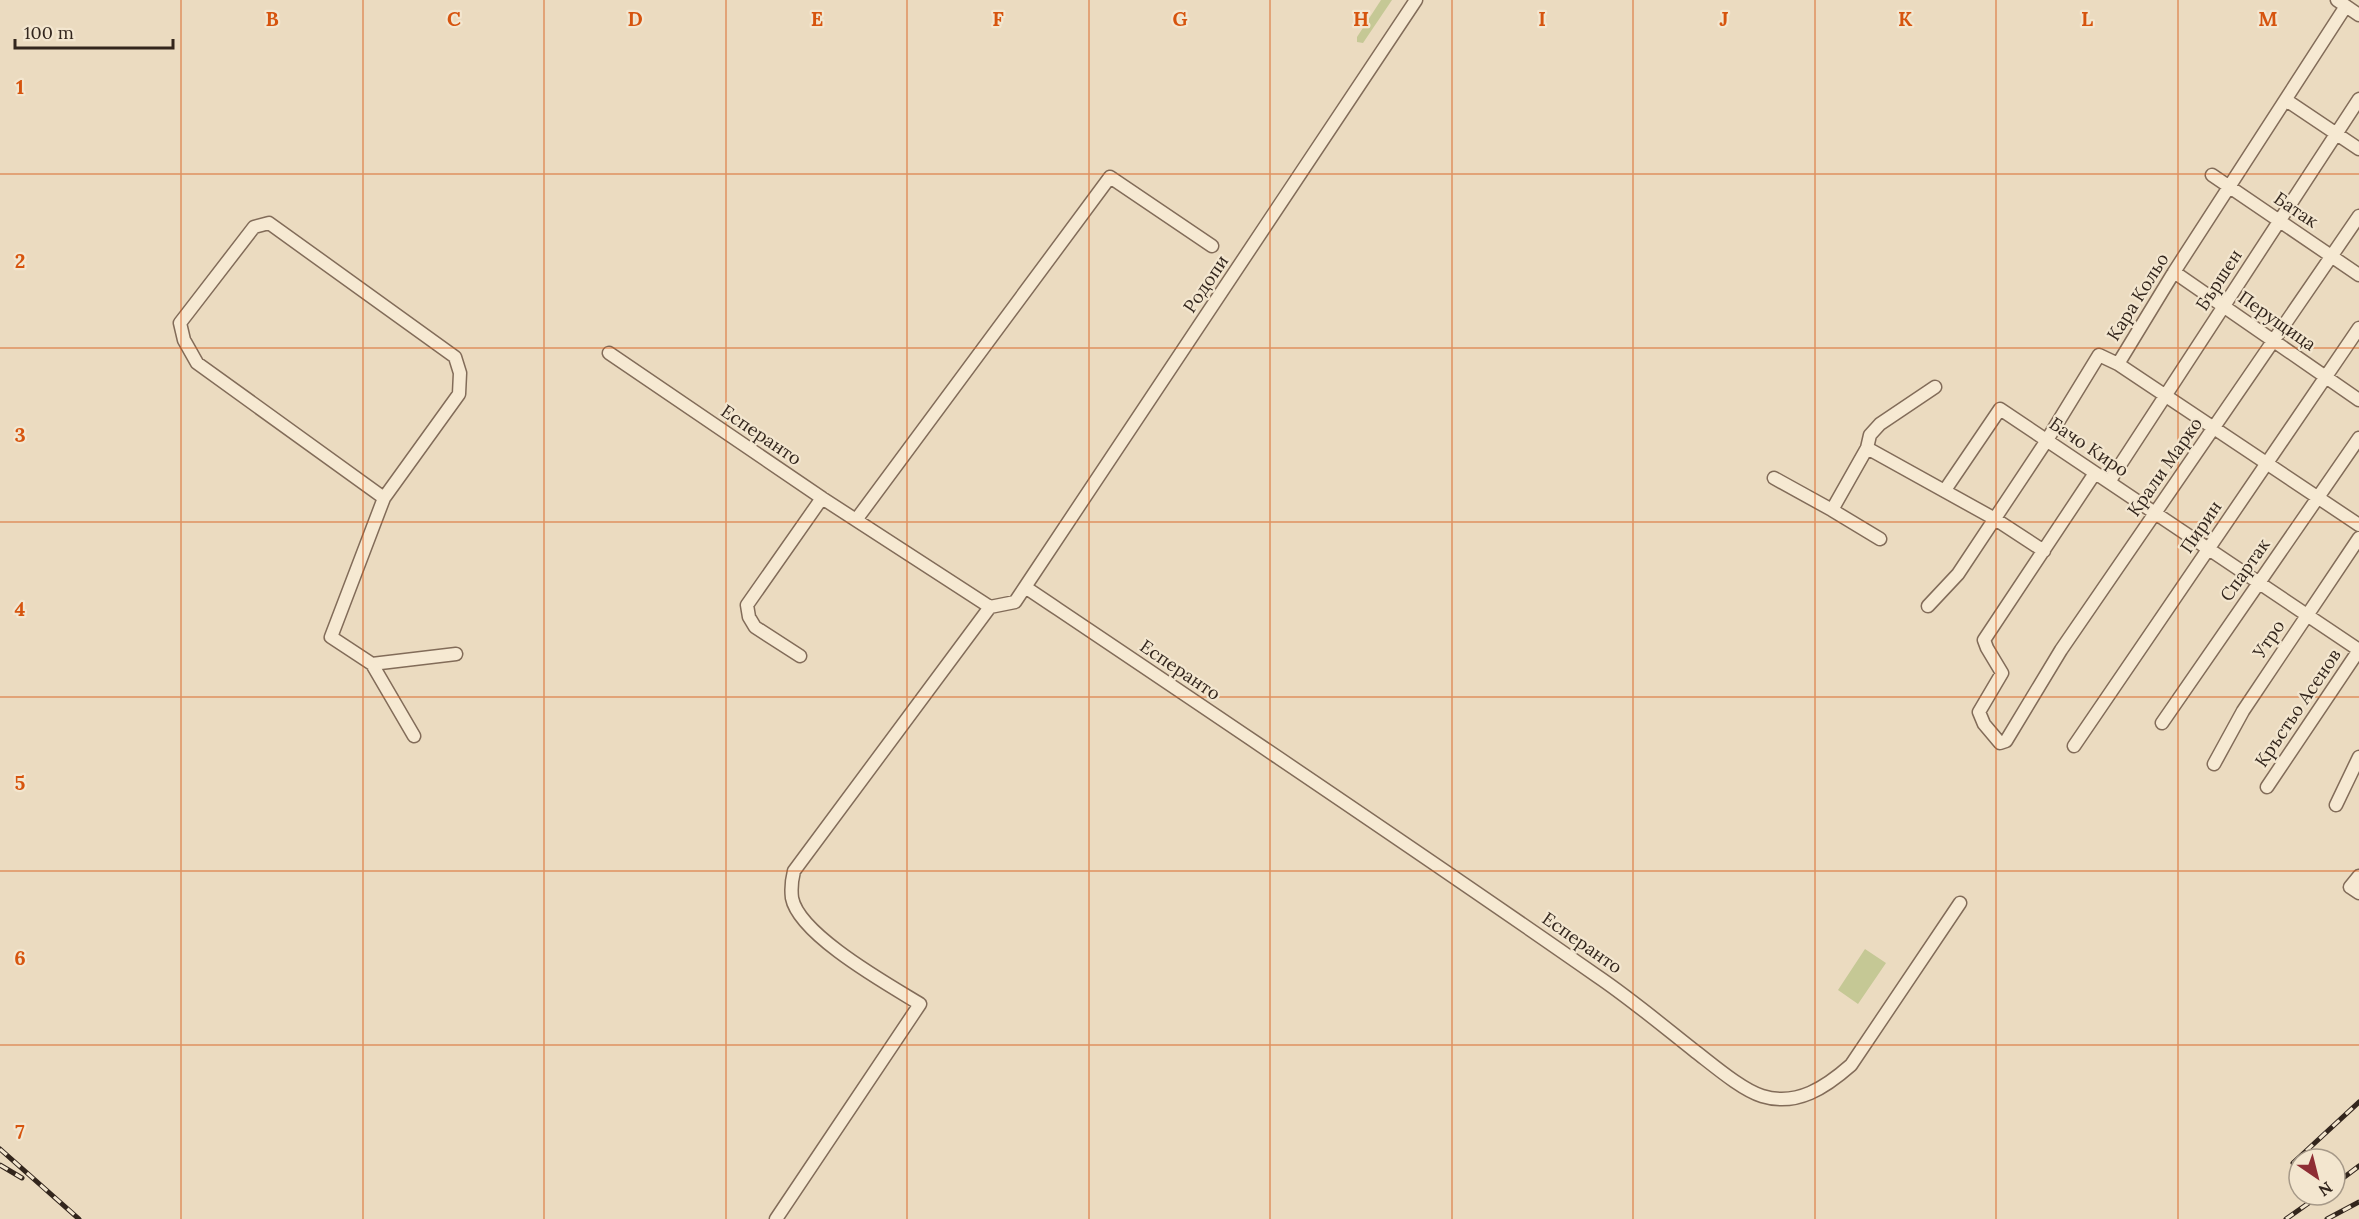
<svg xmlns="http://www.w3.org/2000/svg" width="2359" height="1219" viewBox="0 0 2359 1219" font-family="Lora,serif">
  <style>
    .green { fill: #c5c895 }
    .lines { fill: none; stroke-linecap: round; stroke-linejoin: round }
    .street-casing { stroke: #826c59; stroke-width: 15 }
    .street { stroke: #f6e9d2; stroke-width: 12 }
    .rail-casing { stroke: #33261d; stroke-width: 5 }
    .rail { stroke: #f3e6cf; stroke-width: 3; stroke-dasharray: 9; stroke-linecap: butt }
    .grid { fill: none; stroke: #d6540e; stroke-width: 1.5; stroke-opacity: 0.55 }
    .labels { text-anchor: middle; stroke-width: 4.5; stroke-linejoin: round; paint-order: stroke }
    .street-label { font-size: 18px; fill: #33261d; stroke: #f3e6cf }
    .grid-label { font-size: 20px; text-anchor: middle; font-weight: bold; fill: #d6540e; stroke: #f3e6cf; stroke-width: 4.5; stroke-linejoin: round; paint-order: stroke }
  </style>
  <rect width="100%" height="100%" fill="#ebdbc0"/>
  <path class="green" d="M1381,0H1392L1363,43L1357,42V37Z
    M1865,949L1886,963L1858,1004L1838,990Z"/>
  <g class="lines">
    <g class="street-casing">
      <path id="street" d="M2337,0L2359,15
        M2286,100L2359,149
        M2212,175L2359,275
        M2174,272L2359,400
        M609,353L822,498L990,607L1015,602L1025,587C1217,716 1408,844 1597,976C1631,999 1663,1026 1696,1052C1713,1065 1742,1090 1762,1096C1797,1107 1826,1087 1851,1065L1960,903
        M2118,364L2359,525
        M1935,387L1880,424L1870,435L1867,448L1995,519L2044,551
        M2095,473L1984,640L1987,648L2002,673L1979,712L1984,724L2000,743L2006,741L2061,650L2359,216
        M1774,478L1832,510L1867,448
        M2109,482L2359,99
        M1945,490L2000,409L2359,650
        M384,498L459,394L460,373L455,357L269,223L254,227L180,323L184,340L197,363L384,498L331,637L372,664L456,654
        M1832,510L1880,539
        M856,520L1110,177L1212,246
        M1025,587L1416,0
        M1928,606L1958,574L2047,440L2099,355L2118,364L2174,272L2346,6
        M800,656L755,627L749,617L747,605L822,498
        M372,664L414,736
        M2162,723L2359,438
        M2074,746L2359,328
        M2214,764L2243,711L2359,538
        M2267,787L2359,650
        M2336,805L2359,757
        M2359,876L2350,887L2359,893
        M776,1219L920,1004C889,985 799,935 792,898C791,890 792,879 794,871L990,607"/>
    </g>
    <use href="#street" class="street"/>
    <g class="rail-casing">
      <path id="rail" d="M0,1149L79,1219
        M2293,1163L2359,1102
        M0,1165L22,1178
        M2335,1184L2359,1166
        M2286,1219L2320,1195
        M2327,1219L2359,1202"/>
    </g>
    <use href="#rail" class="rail"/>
  </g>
  <path class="grid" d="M181,0V1219M363,0V1219M544,0V1219M726,0V1219M907,0V1219M1089,0V1219M1270,0V1219M1452,0V1219M1633,0V1219M1815,0V1219M1996,0V1219M2178,0V1219M0,174H2359M0,348H2359M0,522H2359M0,697H2359M0,871H2359M0,1045H2359"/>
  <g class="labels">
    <g class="street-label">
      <text transform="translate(2296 210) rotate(34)" y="6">Батак</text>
      <text transform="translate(2219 280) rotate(-57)" y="6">Бършен</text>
      <text transform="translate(1206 284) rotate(-56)" y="6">Родопи</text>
      <text transform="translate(2138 297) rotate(-58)" y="6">Кара Кольо</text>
      <text transform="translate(2277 321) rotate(35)" y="6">Перущица</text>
      <text transform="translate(761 435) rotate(34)" y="6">Есперанто</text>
      <text transform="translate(2089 447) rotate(34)" y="6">Бачо Киро</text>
      <text transform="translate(2165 467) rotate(-55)" y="6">Крали Марко</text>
      <text transform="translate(2201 527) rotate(-56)" y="6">Пирин</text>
      <text transform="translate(2245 570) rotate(-55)" y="6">Спартак</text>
      <text transform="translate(2269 639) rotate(-56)" y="6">Утро</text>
      <text transform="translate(1180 670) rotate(34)" y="6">Есперанто</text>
      <text transform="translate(2298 708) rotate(-56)" y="6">Кръстьо Асенов</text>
      <text transform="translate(1582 943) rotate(35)" y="6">Есперанто</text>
    </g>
  </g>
  <g class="grid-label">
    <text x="272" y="26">B</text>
    <text x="454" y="26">C</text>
    <text x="635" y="26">D</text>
    <text x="817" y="26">E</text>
    <text x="998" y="26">F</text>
    <text x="1180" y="26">G</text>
    <text x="1361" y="26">H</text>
    <text x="1542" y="26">I</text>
    <text x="1724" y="26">J</text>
    <text x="1905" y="26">K</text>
    <text x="2087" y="26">L</text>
    <text x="2268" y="26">M</text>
    <text x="20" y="94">1</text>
    <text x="20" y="268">2</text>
    <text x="20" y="442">3</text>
    <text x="20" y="616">4</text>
    <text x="20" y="790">5</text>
    <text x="20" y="965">6</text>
    <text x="20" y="1139">7</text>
  </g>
  <g transform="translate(2317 1177) rotate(145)"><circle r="28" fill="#f3e6cf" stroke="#a69988" stroke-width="1.5"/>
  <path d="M0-4.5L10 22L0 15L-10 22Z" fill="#8e2d34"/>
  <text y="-9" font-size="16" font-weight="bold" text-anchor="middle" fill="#33261d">N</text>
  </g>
  <path d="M15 39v9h158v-9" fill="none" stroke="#33261d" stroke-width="3"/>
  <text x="24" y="39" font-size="18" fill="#33261d" stroke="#f3e6cf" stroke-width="4.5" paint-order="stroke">100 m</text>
</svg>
